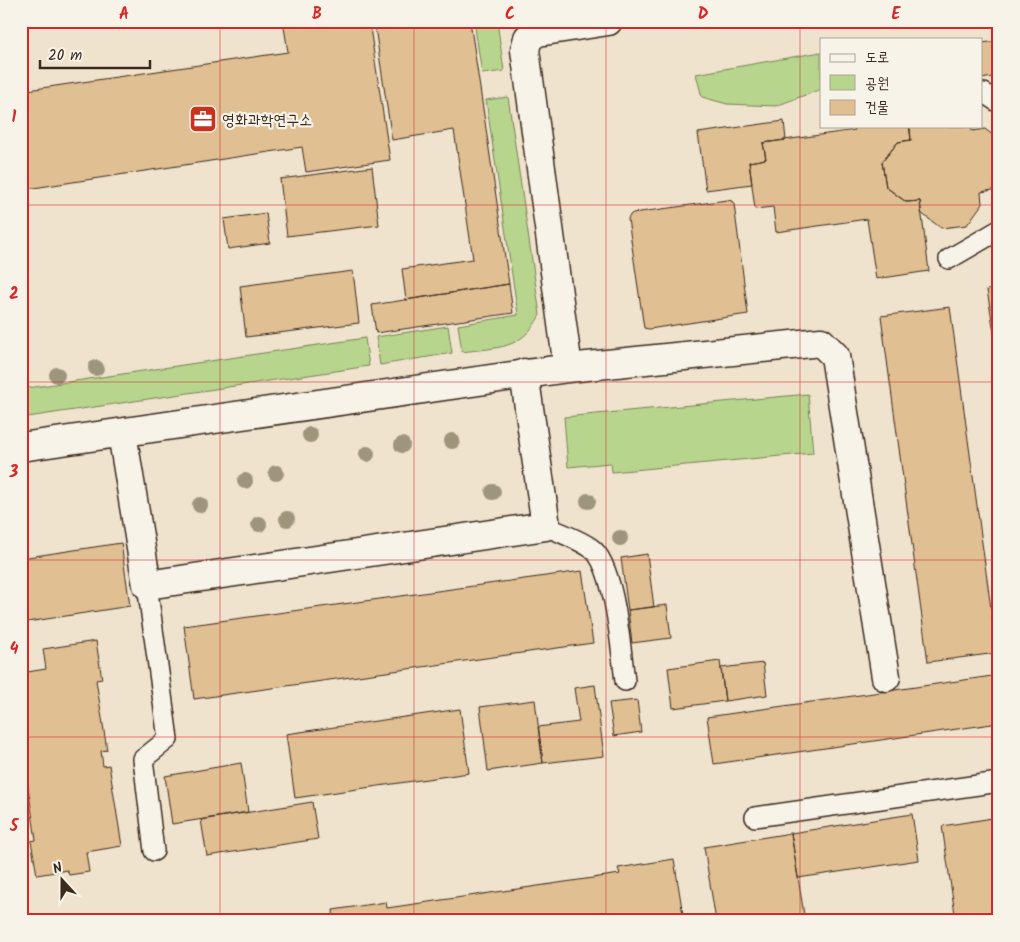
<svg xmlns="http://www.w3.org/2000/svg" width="1020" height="942" viewBox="0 0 1020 942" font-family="Kalam,'Poor Story',sans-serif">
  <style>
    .green { fill: #b7d58d; stroke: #798056 }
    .building { fill: #e0bf92; stroke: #3b2a1e }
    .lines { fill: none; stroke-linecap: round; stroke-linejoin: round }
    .service-casing { stroke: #3b2a1e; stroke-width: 22 }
    .minor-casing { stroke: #3b2a1e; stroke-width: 31 }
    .service { stroke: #f7f3e8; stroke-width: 19 }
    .minor { stroke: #f7f3e8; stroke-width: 28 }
    .tree { fill: #9e957d }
    .grid { fill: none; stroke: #d62828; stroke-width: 1; stroke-opacity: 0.55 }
    .labels { text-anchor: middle; stroke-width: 4.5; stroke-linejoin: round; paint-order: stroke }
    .poi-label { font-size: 16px; fill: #3b2a1e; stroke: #f7f3e8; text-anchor: start }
    .neatline { fill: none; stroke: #d62828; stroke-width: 2 }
    .grid-label { font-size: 16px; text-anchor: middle; font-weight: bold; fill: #d62828 }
  </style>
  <rect width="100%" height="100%" fill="#f0e3ce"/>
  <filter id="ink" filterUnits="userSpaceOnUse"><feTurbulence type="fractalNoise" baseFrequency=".02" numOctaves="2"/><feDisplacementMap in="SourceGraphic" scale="10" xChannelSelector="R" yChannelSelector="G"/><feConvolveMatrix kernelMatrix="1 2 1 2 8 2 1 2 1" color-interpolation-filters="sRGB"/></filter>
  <g filter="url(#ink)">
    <path class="green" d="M474,21H497L504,71L482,74Z
      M821,52V89L776,106L727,104L702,97L696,74Z
      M508,97L540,315C521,351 498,347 462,352L458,325L518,315L486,100Z
      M448,326L452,353L380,365L376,337Z
      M365,338L369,366L21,418V389Z
      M808,394L813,453L612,472L611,463L568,467L564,417Z"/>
    <path class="building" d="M283,21H369L390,160L306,172L302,147L27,189L30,209L21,211V91L288,52Z
      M374,21H470L509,284L406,300L402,269L473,259L454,130L392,140Z
      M999,41V76L981,79V43Z
      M784,121L786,140L763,143L766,159L749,162L752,184L706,190L698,133Z
      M854,126H909L911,140L898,142L882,162L886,187L906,202L920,201L929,271L876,279L867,219L776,232L773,207L755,209L749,162L766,159L763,143L855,130Z
      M910,126H971L972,131L985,129L999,140V183L993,190L981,192L982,204L967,225L941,228L921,213L920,201L906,202L886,187L882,162L898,142L911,140Z
      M372,167L379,225L287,236L280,179Z
      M727,200L732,201L734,204L748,314L649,329L644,328L628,219L630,215L633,213Z
      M266,213L270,243L228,249L224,219Z
      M353,271L359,323L246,337L240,286Z
      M509,284L513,313L376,333L372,305Z
      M999,288V350H997L987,290Z
      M950,307L997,653L928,662L881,316Z
      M121,543L130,606L21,623V558Z
      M647,554L654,607L628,610L621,558Z
      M582,571L593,643L194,699L184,626Z
      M667,605L671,638L632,643L628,610Z
      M96,641L102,679L96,680L107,750L101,751L103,766L109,765L122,846L86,852L89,872L69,875L67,870L37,875L31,841L36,840L21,741V673L46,669L43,649Z
      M720,661L725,701L673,708L668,668Z
      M763,663L767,695L725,701L721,668Z
      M999,675V723L714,764L707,717Z
      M595,685L604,756L543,763L538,727L579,722L574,688Z
      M535,700L543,763L488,771L480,707Z
      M637,700L641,732L614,736L609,703Z
      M460,709L469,773L295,798L286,734Z
      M241,763L248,812L172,824L165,776Z
      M312,802L318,839L207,856L201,820Z
      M912,814L919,860L798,878L791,833Z
      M999,817V921H956L942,826Z
      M791,833L805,921H716L704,847Z
      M674,859L684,921H334L333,910L386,902L387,908L620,874L618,868Z
      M250,915L251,921H209Z"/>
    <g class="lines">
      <g class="service-casing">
        <path id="service" d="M984,93L999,103
          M949,259L999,230
          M546,526C560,533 578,539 591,548C615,564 621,652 625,681
          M147,585L168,739L143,759L154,851
          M755,817L999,782"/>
      </g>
      <g class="minor-casing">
        <path id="minor" d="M568,368L821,342L835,356L886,677
          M122,433L147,585L546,526L524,373
          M21,447L568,368L525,50L528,38L538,32L608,21"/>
      </g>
      <use href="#service" class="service"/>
      <use href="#minor" class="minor"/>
    </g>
    <g class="tree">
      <circle cx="96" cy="368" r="8"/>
      <circle cx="57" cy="375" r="8"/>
      <circle cx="310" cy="435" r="8"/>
      <circle cx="452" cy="441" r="8"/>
      <circle cx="402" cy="445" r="8"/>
      <circle cx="367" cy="454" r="8"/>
      <circle cx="276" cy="473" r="8"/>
      <circle cx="245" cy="481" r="8"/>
      <circle cx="493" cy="492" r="8"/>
      <circle cx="588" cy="501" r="8"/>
      <circle cx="200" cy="505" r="8"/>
      <circle cx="287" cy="519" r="8"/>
      <circle cx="259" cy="524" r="8"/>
      <circle cx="620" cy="538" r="8"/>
    </g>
  </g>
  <path class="grid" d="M220,21V921M414,21V921M606,21V921M800,21V921M21,205H999M21,382H999M21,560H999M21,737H999"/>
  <defs>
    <g id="office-square" transform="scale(1.4375)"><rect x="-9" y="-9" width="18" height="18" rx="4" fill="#c8321e" stroke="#f7f3e8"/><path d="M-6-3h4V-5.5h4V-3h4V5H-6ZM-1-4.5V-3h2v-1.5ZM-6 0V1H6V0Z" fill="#fff"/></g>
  </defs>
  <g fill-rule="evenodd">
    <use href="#office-square" x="203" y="119"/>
  </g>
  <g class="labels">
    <g class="poi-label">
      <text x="222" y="125">영화과학연구소</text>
    </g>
  </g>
  <rect width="1020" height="942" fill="none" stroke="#f7f3e8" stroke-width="55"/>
  <rect x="820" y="38" width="162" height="90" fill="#f7f3e8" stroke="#aca397"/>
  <rect x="830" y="54" width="25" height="8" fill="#f7f3e8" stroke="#aca397"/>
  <text x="865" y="62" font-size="15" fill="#3b2a1e">도로</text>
  <rect x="830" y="75" width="25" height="15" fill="#b7d58d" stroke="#aca397"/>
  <text x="865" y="88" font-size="15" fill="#3b2a1e">공원</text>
  <rect x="830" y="100" width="25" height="15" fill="#e0bf92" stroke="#aca397"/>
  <text x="865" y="112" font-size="15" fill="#3b2a1e">건물</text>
  <g transform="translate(62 880) rotate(339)" stroke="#f7f3e8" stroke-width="4" paint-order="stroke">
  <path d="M0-4L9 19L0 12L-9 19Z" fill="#3b2a1e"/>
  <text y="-8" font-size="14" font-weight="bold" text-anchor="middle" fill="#3b2a1e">N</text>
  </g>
  <path d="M40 60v8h110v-8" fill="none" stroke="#3b2a1e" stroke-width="2.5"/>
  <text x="48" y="60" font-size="15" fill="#3b2a1e" stroke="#f7f3e8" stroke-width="4" paint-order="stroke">20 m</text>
  <rect x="28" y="28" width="964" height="886" class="neatline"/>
  <g class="grid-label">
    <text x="124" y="19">A</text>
    <text x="317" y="19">B</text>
    <text x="510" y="19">C</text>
    <text x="703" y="19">D</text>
    <text x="896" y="19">E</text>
    <text x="14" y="122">1</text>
    <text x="14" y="299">2</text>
    <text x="14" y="477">3</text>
    <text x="14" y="654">4</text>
    <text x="14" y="831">5</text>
  </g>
</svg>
